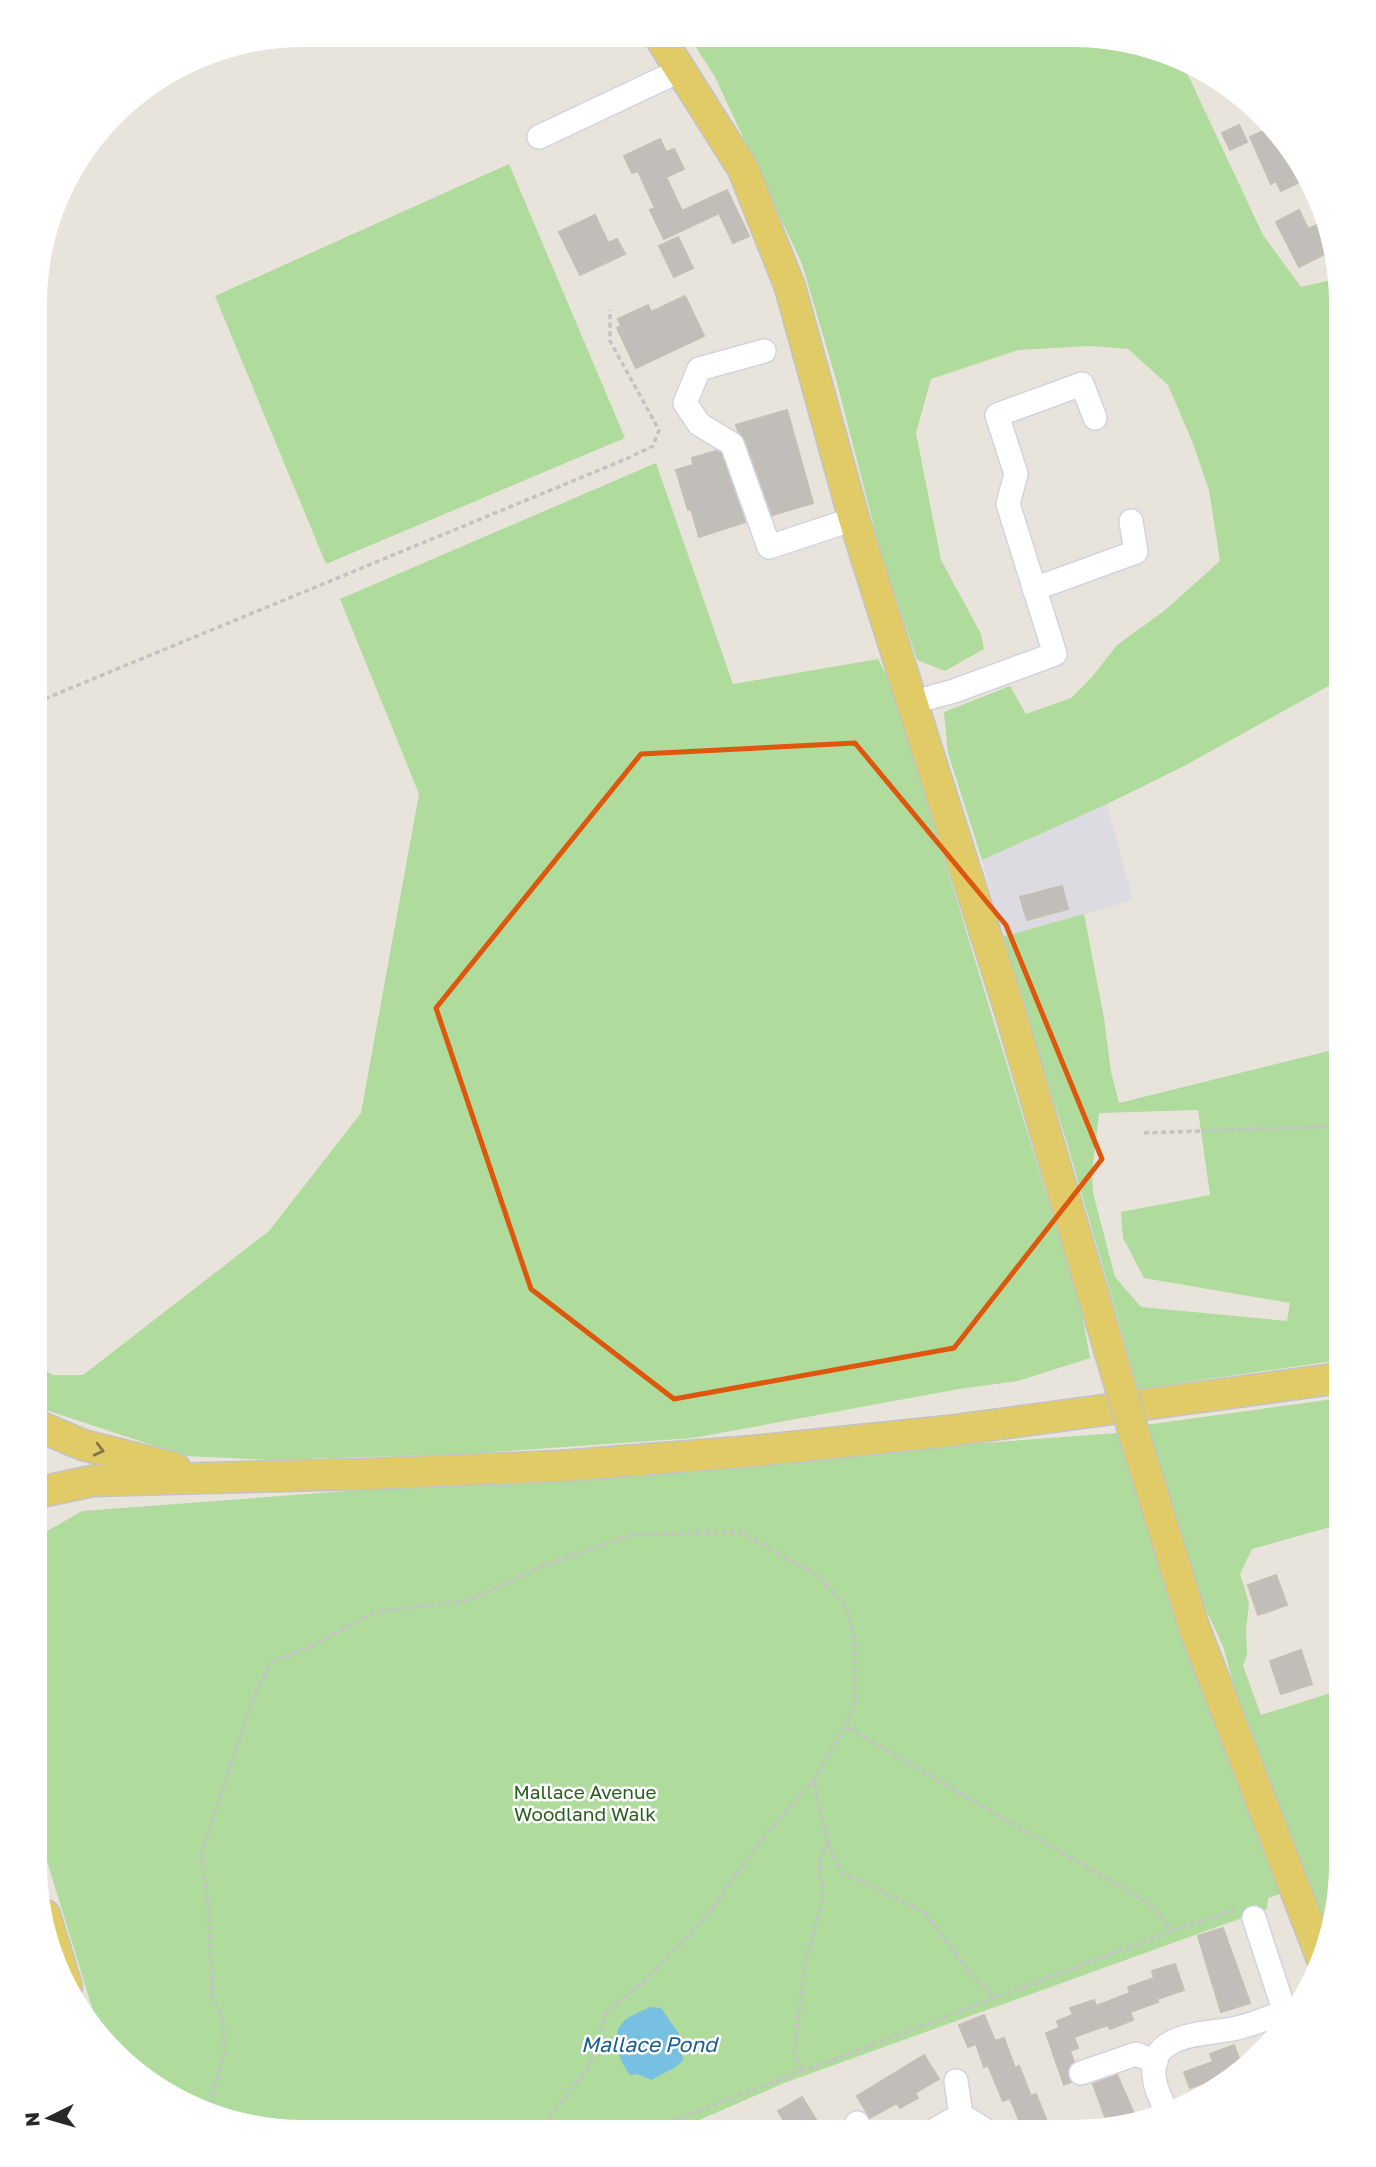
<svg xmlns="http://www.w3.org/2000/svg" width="1376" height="2167" viewBox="0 0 1376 2167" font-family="'Golos Text',sans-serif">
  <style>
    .industrial { fill: #dddbe2 }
    .green { fill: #afdb9c; fill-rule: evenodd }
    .water { fill: #78c0e1 }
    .building { fill: #c1bdb8; stroke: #c4bfb5; stroke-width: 2 }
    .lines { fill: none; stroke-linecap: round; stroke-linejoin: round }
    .minor-casing { stroke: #d0d3e0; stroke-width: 26 }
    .major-casing { stroke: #c3c3c3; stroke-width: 33 }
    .path { stroke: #c3c3c3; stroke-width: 3.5; stroke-dasharray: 5 3.5; stroke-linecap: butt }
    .minor { stroke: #fff; stroke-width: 23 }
    .major { stroke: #e1cb67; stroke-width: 30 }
    .major-bridge-casing { stroke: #c3c3c3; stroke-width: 33; stroke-linecap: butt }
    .major-bridge { stroke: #e1cb67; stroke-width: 30 }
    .oneway { stroke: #847a48 }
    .marked { fill: none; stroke: #de570d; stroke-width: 5; stroke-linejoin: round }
    .labels { text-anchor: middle; stroke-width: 5; stroke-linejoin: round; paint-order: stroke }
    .park-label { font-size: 19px; fill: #2a5d20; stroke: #fff }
    .water-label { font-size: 21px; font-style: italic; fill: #1a5e8a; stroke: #fff }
  </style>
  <rect width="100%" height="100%" fill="#e9e4db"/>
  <path class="industrial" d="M1107,804L1133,900L1002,937L982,860Z"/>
  <path class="green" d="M689,36L1108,37L1180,58L1263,235L1301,287L1336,279L1341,304V679L1186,765L1107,804L982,860L948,753L944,712L1010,686L1026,714L1071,698L1092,677L1117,645L1164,611L1220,561L1209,490L1192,441L1168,385L1128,349L1090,346L1018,350L931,379L916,433L941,560L981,634L984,649L945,671L917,660L879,546L837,383L802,264L715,77Z
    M509,164L625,438L326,564L215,296Z
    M656,463L733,684L878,659L891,684L1081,1308L1090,1358L1018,1381L959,1389L693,1438L464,1454L270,1460L185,1456L43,1409L36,1404V1365L53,1375H83L269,1231L361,1113L419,794L340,599Z
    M1084,914L1104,1018L1111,1072L1119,1103L1341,1048V1360L1138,1389L1067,1143L1002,937ZM1198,1110L1210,1195L1121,1212L1123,1238L1144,1278L1290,1303L1287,1321L1141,1307L1115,1277L1093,1193L1092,1172L1099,1113Z
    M1341,1398V1524L1252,1549L1240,1574L1249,1603L1246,1630L1247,1654L1243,1666L1261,1715L1340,1690V1881L1331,1929L1328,1930L1244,1723L1223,1646L1199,1595L1145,1425Z
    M1117,1433L1295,1889L1268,1898L1267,1909L784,2083L688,2125L691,2131L269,2130L201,2112L140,2077L101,2037L35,1822V1538L82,1511Z"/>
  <path class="water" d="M650,2007L661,2008L679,2034L683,2060C676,2069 662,2073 652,2080L637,2074L630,2075C620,2061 608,2036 624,2021C631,2015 642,2011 650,2007Z"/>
  <path class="building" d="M1239,125L1247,142L1230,150L1222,133Z
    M1272,127L1279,133L1285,148L1289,147L1304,180L1281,191L1276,181L1271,184L1250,137Z
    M660,139L666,152L674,149L684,169L666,177L682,211L727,190L749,236L733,243L719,213L664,239L650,210L655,208L638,171L632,173L624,156Z
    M1299,210L1308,229L1325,221L1331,251L1299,267L1276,222Z
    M595,215L608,243L617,239L625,254L580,275L559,232Z
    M678,237L693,268L674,277L659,246Z
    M685,296L704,336L636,368L617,328L621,326L618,319L648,305L651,312Z
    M787,410L813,503L772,515L745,439L738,431L736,425Z
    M716,451L721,453L745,522L699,537L691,509L688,510L676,470L693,465L692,458Z
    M1062,886L1068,909L1027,920L1020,897Z
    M1276,1575L1287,1605L1258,1615L1248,1585Z
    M1301,1650L1312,1684L1281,1694L1270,1661Z
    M1223,1928L1250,2003L1221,2012L1198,1936Z
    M1175,1964L1184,1990L1157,1999L1158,2002L1130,2012L1133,2020L1110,2029L1108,2025L1074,2037L1078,2048L1070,2051L1074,2062L1067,2071L1071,2082L1064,2085L1046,2033L1059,2028L1057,2021L1073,2015L1070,2008L1094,2000L1096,2006L1130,1993L1128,1987L1154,1978L1152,1971Z
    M984,2015L995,2041L1004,2038L1015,2068L1019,2066L1031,2096L1036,2094L1051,2132H1024L1010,2098L1003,2101L988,2065L984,2067L976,2044L968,2047L959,2025Z
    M1234,2045L1243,2069L1190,2088L1184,2072L1213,2062L1210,2054Z
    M924,2055L939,2079L915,2093L918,2098L900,2108L897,2103L870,2118L857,2096Z
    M1117,2075L1136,2118L1108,2125L1093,2084Z
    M802,2097L823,2131H790L778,2111Z"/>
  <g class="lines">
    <g class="minor-casing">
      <path id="minor" d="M539,137L681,70
        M764,351L699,369L685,403L699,424L732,444L769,547L854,519
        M1034,589L1136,552L1131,521
        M914,702L954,691L1055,654L1008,504L1016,474L997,415L1082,384L1095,418
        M1254,1918L1288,2022
        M1081,2073L1136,2054L1156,2062
        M956,2081L961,2115L989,2132
        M1167,2113C1163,2103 1157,2093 1155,2082C1145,2033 1201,2035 1232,2029C1250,2026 1267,2018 1284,2012
        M857,2123L862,2131
        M931,2132L961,2115"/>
    </g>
    <g class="major-casing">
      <path id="major" d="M659,36L743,169L790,287L854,519L1009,1008L1110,1352
        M36,1425L83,1445L175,1468
        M1136,1440L1194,1627L1322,1959
        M36,1493L92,1481L366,1474L560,1466L753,1451L948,1431L1341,1378
        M45,1915L67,1987"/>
    </g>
    <path class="path" d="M37,702L626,459L653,446L659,430L610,341V310
      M1144,1133L1341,1126
      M814,1782L828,1843L840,1871L924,1912L969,1971L996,1999
      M801,2070L794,2051L805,1964L823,1899L819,1862L827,1844
      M208,2113L225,2051L222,2018L212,1994L208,1903L201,1856L255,1693L272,1662L307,1648L375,1612L469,1600L546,1565L630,1535L741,1532L818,1576L847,1608L856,1646L855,1703L845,1726
      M538,2131L591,2064L606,2012L644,1981L705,1918L764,1836L814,1780L845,1726L1152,1905L1171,1931
      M660,2131L671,2121L1171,1931L1237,1909"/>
    <use href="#minor" class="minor"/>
    <use href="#major" class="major"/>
    <g class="major-bridge-casing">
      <path id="major-bridge" d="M1110,1352L1136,1440"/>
    </g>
    <use href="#major-bridge" class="major-bridge"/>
  </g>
  <defs><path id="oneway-chevron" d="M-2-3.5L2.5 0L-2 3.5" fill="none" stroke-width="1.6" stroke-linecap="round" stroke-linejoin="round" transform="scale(1.75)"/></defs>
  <use class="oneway" href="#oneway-chevron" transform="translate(99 1450) rotate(14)"/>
  <path class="marked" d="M855,743L1006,925L1102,1159L954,1348L674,1399L531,1289L436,1008L641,754Z"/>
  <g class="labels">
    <g class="park-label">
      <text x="585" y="1799">Mallace Avenue<tspan x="585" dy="22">Woodland Walk</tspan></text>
    </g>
    <g class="water-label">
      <text x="649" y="2052">Mallace Pond</text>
    </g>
  </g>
  <path d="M0 0H1376V2167H0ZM303 47H1073A256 256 0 0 1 1329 303V1864A256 256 0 0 1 1073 2120H303A256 256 0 0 1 47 1864V303A256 256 0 0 1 303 47Z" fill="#fff" fill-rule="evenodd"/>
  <g transform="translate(49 2118) rotate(265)" stroke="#ffffff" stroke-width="5" paint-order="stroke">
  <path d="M0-5L12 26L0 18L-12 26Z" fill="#282828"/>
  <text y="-10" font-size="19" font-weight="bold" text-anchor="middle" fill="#282828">N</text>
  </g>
</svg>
